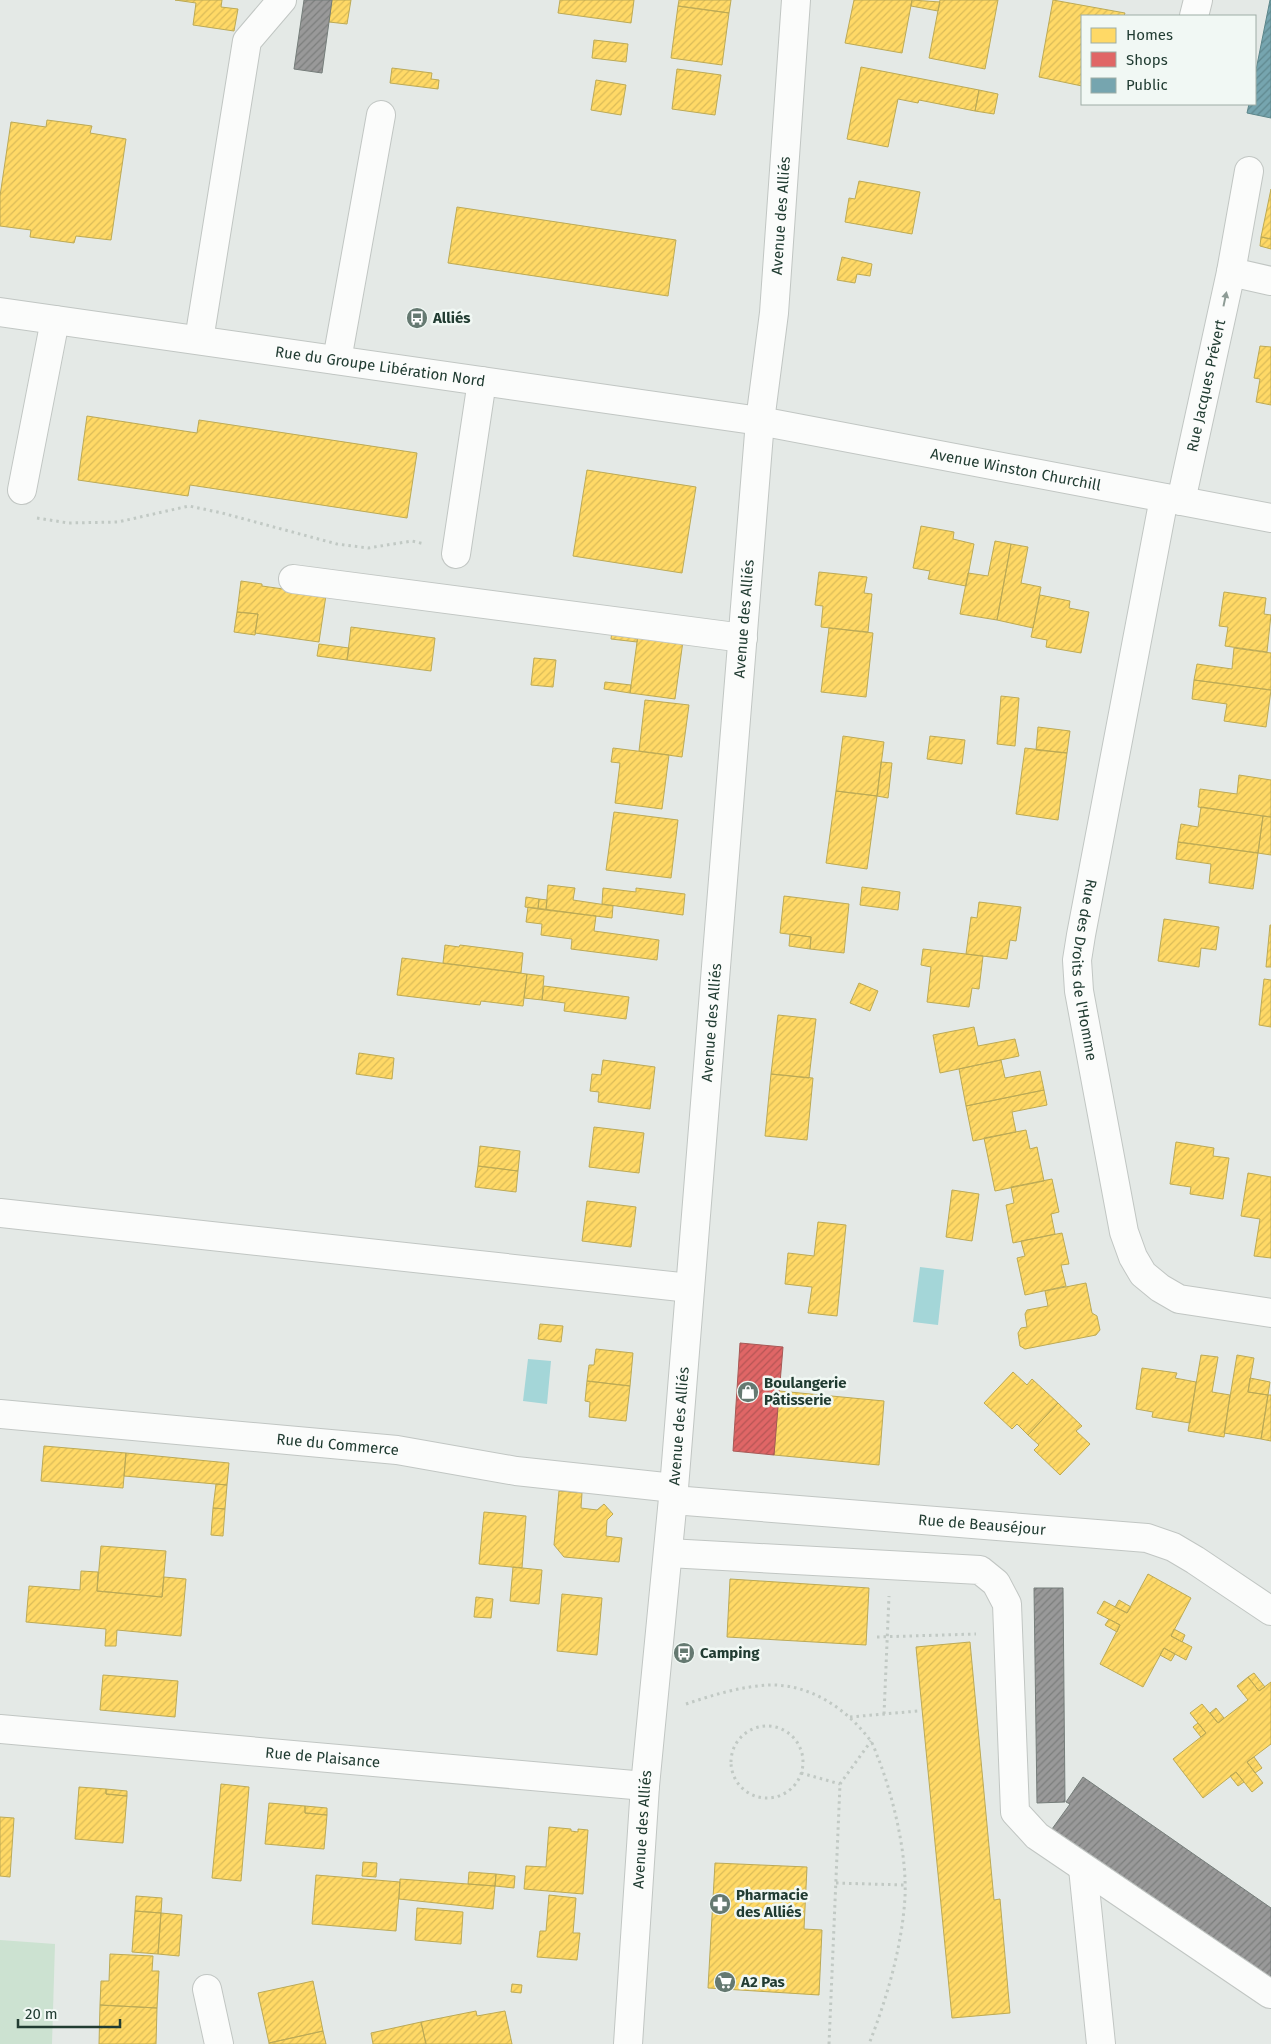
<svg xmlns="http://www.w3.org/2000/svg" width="1271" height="2044" viewBox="0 0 1271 2044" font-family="'Fira Sans',sans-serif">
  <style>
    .green { fill: #cce2d1 }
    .water { fill: #a4d6d8 }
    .homes { fill: url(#homes-hatch); stroke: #bcaa56 }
    .shops { fill: url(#shops-hatch); stroke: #a75956 }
    .public { fill: url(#public-hatch); stroke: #5c868a }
    .industry { fill: url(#industry-hatch); stroke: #757d7a }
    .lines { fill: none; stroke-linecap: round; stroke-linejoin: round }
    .minor-casing { stroke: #c1c6c3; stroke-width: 30 }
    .path { stroke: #c1c9c4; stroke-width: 3; stroke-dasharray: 2.5 4; stroke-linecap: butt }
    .minor { stroke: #fbfcfb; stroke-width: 28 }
    .oneway { fill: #8e9c96 }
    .labels { text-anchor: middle; stroke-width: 5; stroke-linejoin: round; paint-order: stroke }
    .street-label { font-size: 15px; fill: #213c32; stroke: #f1f8f4 }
    .poi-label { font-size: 15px; font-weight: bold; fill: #213c32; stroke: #f1f8f4; text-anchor: start }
  </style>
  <defs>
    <pattern id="homes-hatch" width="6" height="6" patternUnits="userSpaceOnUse" patternTransform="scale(1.25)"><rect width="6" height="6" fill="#ffd966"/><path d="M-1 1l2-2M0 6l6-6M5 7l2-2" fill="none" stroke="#dabb59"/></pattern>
    <pattern id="shops-hatch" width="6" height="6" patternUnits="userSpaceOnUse" patternTransform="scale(1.25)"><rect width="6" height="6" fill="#e06666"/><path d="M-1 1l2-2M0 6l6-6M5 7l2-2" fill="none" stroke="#b55555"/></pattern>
    <pattern id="public-hatch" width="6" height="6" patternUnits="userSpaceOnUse" patternTransform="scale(1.25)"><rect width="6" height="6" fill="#76a5af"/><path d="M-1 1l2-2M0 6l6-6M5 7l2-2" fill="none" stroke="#60888f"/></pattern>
    <pattern id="industry-hatch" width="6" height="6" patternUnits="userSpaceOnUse" patternTransform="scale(1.25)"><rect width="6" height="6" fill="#999"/><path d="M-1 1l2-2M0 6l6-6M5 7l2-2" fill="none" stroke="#7c7e7d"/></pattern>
  </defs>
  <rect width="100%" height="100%" fill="#e4e9e6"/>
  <path class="green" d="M0,1940L55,1944L52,2044H0Z"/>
  <path class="water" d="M920,1267L944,1270L938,1325L913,1322Z
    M528,1359L551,1361L547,1404L523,1401Z"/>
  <path class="homes" d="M175,0H222L221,7L238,9L234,31L193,25L196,3Z
    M332,0H351L347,24L329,22Z
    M560,0H634L631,23L558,13Z
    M679,0H731L729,13L678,6Z
    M854,0H912L902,53L845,43Z
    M912,0L940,2L938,11L911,6Z
    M940,0H998L985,69L929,58Z
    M1053,0L1125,13L1124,16H1082V86L1039,77Z
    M678,6L729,13L722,65L671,58Z
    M594,40L628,44L626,62L592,58Z
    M861,67L979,90L975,111L919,100L918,103L898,99L888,147L847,139Z
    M392,68L432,73L431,79L439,80L438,89L390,83Z
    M677,69L721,75L715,115L672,109Z
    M596,80L626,85L621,115L591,110Z
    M979,90L998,94L994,114L975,111Z
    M47,120L92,126L90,133L126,139L111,240L76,236L74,243L30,237L31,230L0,226V196L11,122L46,127Z
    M859,181L920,192L912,234L845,222L849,198L855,199Z
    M1271,189V239L1261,237Z
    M457,207L676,240L668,296L448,263Z
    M1261,237L1271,239V249L1260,246Z
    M842,257L872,264L870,276L857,274L855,283L837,280Z
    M1260,346L1271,347V405L1256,402L1260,379L1254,378Z
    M87,416L197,433L199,420L417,453L407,518L190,485L188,496L78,480Z
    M587,470L696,487L682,573L573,556Z
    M921,526L954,532L953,539L974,544L966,586L928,579L930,571L913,568Z
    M995,541L1011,544L997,620L960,614L968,573L988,576Z
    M1011,544L1028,547L1021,583L1041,587L1033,628L997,620Z
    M819,572L867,577L864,593L872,594L868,632L821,627L823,606L815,605Z
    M241,581L262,584V586L326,595L319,642L255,633L258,614L237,612Z
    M1224,592L1266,598L1264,614L1271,615L1267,652L1225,646L1228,627L1219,626Z
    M1040,595L1070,601L1069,608L1089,612L1081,653L1046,647L1047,640L1031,637Z
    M237,612L258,614L255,635L234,632Z
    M351,627L435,638L431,671L347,660Z
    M829,628L873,633L866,697L821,692Z
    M612,631L638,635L637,642L611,639Z
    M638,635L683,641L675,699L630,693Z
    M319,644L349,648L347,660L317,656Z
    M1234,648L1271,653V690L1194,680L1197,664L1232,669Z
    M534,658L556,660L553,687L531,685Z
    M1194,680L1271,690L1266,727L1224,721L1227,704L1192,699Z
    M605,682L631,685L630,693L604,689Z
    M1001,696L1019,698L1015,746L997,744Z
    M645,700L689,705L682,757L639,751Z
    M1038,727L1070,731L1067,753L1036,750Z
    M843,736L884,742L877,796L836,791Z
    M930,736L965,740L962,764L927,759Z
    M613,748L669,755L662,809L615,803L620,763L611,762Z
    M1025,748L1067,753L1058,820L1016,814Z
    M881,762L892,763L888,798L877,796Z
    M1239,775L1271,780V817L1198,807L1200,789L1237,794Z
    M836,791L877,796L867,869L826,863Z
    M1201,807L1263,816L1258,853L1178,842L1181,824L1198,827Z
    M614,812L678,820L671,878L606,870Z
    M1263,816L1271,817V855L1258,853Z
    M1178,842L1258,853L1253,889L1209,883L1211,864L1176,859Z
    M548,885L575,888L573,900L613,906L612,918L546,910Z
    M862,887L900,892L898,910L860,905Z
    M603,888L636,892V888L685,894L683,915L602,904Z
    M784,896L849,904L844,953L810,949L811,937L780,933Z
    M526,897L539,899L538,909L525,907Z
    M539,899L547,900L546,910L538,909Z
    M979,902L1021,907L1016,941L1010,940L1007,959L966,954L971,917L977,918Z
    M528,907L596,916L594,931L659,940L657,960L571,949L572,939L541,935L542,924L526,922Z
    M1164,919L1219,927L1216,950L1201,948L1199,967L1158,961Z
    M1270,925H1271V967H1266Z
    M790,934L811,937L810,949L789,946Z
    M445,945L459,947L460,945L523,953L521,973L443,963Z
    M923,949L983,956L979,989L972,988L969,1007L927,1002L931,967L921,965Z
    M402,958L527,974L523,1006L481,1001L480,1005L397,995Z
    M527,974L544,976L542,1000L524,998Z
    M1264,979L1271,980V1027L1259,1025Z
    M859,983L878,991L870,1011L850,1003Z
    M544,986L629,997L626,1019L564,1011L565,1003L542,1000Z
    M778,1015L816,1019L809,1078L771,1074Z
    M974,1027L978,1046L1015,1039L1019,1056L940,1073L933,1035Z
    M359,1053L394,1058L392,1079L356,1074Z
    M603,1060L655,1067L650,1109L598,1102L599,1092L590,1091L592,1074L601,1075Z
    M1001,1060L1005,1078L1040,1071L1044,1090L966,1106L959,1069Z
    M771,1074L813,1078L807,1140L765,1136Z
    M1044,1090L1047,1105L1012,1112L1016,1132L973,1141L966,1106Z
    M594,1127L644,1133L639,1173L589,1167Z
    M1026,1130L1030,1149L1037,1147L1044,1181L995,1191L984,1138Z
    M1176,1142L1214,1148L1213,1156L1229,1158L1223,1199L1190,1194L1191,1187L1170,1184Z
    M480,1146L520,1151L518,1171L478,1166Z
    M478,1166L518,1171L516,1192L475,1187Z
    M1248,1173L1271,1177V1258L1254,1256L1260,1219L1241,1216Z
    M1052,1179L1059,1212L1051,1214L1055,1234L1013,1243L1006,1205L1014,1203L1011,1187Z
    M952,1190L979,1194L972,1241L946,1237Z
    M587,1201L636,1207L631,1247L582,1241Z
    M818,1222L846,1225L837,1316L808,1313L812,1287L785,1284L788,1253L814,1256Z
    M1062,1233L1069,1264L1061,1265L1066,1286L1025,1295L1017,1258L1025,1256L1021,1241Z
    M1086,1283L1092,1313L1097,1316L1100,1330L1096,1335L1025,1349L1020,1346L1018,1333L1021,1328L1027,1327L1025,1314L1027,1310L1048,1306L1045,1291Z
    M540,1324L563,1326L561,1342L538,1339Z
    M596,1349L633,1353L630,1386L587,1381L589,1365H594Z
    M1201,1355L1218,1357L1212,1392L1230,1395L1224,1437L1188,1431Z
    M1237,1355L1254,1358L1248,1392L1268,1395L1261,1439L1224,1433Z
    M1142,1368L1177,1373L1175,1378L1196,1382L1190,1423L1152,1417L1153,1412L1136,1409Z
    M1013,1372L1027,1385L1032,1379L1058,1403L1028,1435L1017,1424L1012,1429L984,1403Z
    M1250,1378L1270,1382L1268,1395L1248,1392Z
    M587,1381L630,1386L626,1421L589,1417L590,1402L585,1401Z
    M779,1391L884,1401L879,1465L774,1455Z
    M1268,1395H1271V1441L1261,1439Z
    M1058,1403L1082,1426L1076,1431L1090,1444L1060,1475L1034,1450L1039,1445L1028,1435Z
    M44,1446L126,1453L123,1488L41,1481Z
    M126,1453L229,1463L227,1485L124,1476Z
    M216,1484L227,1485L225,1509L213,1508Z
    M559,1491L582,1493L581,1508L597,1510L604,1504L613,1514L607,1520L606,1536L622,1538L619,1562L564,1557L554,1545Z
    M213,1508L225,1509L223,1536L211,1535Z
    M484,1512L526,1516L522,1568L479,1564Z
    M101,1546L166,1551L162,1597L97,1591Z
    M513,1567L542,1570L539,1604L510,1601Z
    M81,1571L98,1572L97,1591L162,1597L164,1577L186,1579L181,1636L117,1630L116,1646H105L106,1629L26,1622L29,1586L80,1590Z
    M1148,1574L1191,1598L1171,1636L1192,1647L1186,1660L1164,1648L1143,1687L1100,1664L1120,1625L1097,1613L1104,1601L1127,1613Z
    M730,1579L869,1588L866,1645L727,1637Z
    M562,1594L602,1598L597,1655L557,1651Z
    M476,1597L493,1599L491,1618L474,1617Z
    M1119,1600L1131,1607L1127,1613L1115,1607Z
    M1109,1619L1120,1625L1117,1632L1105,1625Z
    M1174,1629L1185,1635L1182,1642L1171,1636Z
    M970,1642L994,1900L1000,1899L1010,2013L952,2018L916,1647Z
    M1164,1648L1175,1654L1171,1661L1160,1655Z
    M1254,1673L1265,1687L1259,1691L1248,1677Z
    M103,1675L178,1681L175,1717L100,1710Z
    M1248,1677L1259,1691L1271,1682V1744L1247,1762L1263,1783L1252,1792L1236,1772L1203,1798L1173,1759L1206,1733L1190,1713L1202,1704L1218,1723L1248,1700L1237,1686Z
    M1216,1708L1224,1718L1218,1723L1210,1713Z
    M1198,1723L1206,1733L1201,1737L1193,1727Z
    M1254,1757L1262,1768L1255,1773L1247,1762Z
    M1236,1772L1244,1782L1238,1786L1230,1776Z
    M221,1784L249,1787L241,1881L212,1878Z
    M79,1787L106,1789V1794L127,1796L123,1843L75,1839Z
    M106,1789L127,1791V1796L106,1794Z
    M269,1803L305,1806V1813L327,1815L324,1849L265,1844Z
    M305,1806L327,1808V1815L305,1813Z
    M0,1817L14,1818L10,1877L0,1876Z
    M549,1827L571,1829V1831L578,1832V1829L588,1830L583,1894L524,1889L526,1866L546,1867Z
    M363,1862L377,1863L376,1877L362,1876Z
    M715,1863L807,1867L804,1929L822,1930L819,1995L708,1988Z
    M469,1872L496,1874L495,1886L468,1884Z
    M496,1874L515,1876L514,1888L495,1886Z
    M316,1875L400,1882L396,1931L312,1924Z
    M400,1879L495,1886L493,1909L399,1899Z
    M549,1895L576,1898L573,1933H580L577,1960L537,1957L540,1931H546Z
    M136,1896L162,1898L161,1913L135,1911Z
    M417,1908L463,1912L461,1944L415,1940Z
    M135,1911L161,1913L158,1954L132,1952Z
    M161,1913L182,1915L179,1956L158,1954Z
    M110,1954L153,1956L152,1971H159L157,2008L100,2005L101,1981H109Z
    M313,1981L323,2031L269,2043L258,1993Z
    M512,1984L522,1985L521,1993L511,1992Z
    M100,2005L157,2008L156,2044H99Z
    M476,2011L477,2016L505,2011L512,2044H426L421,2022Z
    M421,2022L426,2044H373L371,2033Z
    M323,2031L326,2044H269V2043Z"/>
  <path class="shops" d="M740,1343L783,1347L774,1455L733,1451Z"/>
  <path class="public" d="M1270,0H1271V118L1247,113L1249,104H1255V75Z"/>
  <path class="industry" d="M304,0H332L322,73L294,69Z
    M1034,1588H1063L1065,1802L1037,1803Z
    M1083,1777L1271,1908V1981L1052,1829L1070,1804L1066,1802Z"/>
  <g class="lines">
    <g class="minor-casing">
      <g id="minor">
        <path d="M1194,16L1198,0"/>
        <path d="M1231,272L1271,281"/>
        <path id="s1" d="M0,312L760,421L1271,518"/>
        <path d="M199,340L247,41L282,0"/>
        <path d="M337,360L381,115"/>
        <path d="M22,490L55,320"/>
        <path id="s2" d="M1164,498L1081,935L1077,960L1079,991L1124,1232L1133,1257L1143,1274L1160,1288L1179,1299L1271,1313"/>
        <path id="s3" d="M1181,501L1231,272L1249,171"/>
        <path d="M456,554L482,381"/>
        <path d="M293,579L743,638"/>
        <path d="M0,1213L690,1288"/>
        <path id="s4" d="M0,1414L397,1450L516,1471L674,1488"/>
        <path id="s5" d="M673,1500L1147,1538L1173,1547L1195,1560L1271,1611"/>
        <path d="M668,1553L980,1570L996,1583L1007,1604L1015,1812L1037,1836L1270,1994"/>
        <path id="s6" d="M0,1729L645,1786"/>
        <path d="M1083,1868L1101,2044"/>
        <path d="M207,1989L219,2044"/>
        <path id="s7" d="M628,2044L645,1786L674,1488L760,421L774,313L796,0"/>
      </g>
    </g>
    <path class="path" d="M37,518L68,523L118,522L189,506L222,513L337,544L368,548L412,541L425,544
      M877,1637L976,1634
      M686,1704C713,1695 742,1686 770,1685C810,1684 847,1709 870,1740C874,1745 876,1754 879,1760C894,1800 907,1855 905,1897C902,1947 887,1998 869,2044
      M884,1714L889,1596
      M850,1717L918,1711
      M731 1762a36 36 0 1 1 72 0a36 36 0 1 1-72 0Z
      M801,1773L840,1784
      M836,1883L904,1885
      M829,2044L840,1784L871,1741"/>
    <use href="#minor" class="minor"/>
  </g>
  <defs><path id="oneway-solid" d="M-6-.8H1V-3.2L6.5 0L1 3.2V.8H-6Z" transform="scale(1.25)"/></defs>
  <use class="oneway" href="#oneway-solid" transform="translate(1225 299) rotate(-78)"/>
  <defs>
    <g id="bus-disc" transform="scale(1.125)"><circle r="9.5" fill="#657971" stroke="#f1f8f4"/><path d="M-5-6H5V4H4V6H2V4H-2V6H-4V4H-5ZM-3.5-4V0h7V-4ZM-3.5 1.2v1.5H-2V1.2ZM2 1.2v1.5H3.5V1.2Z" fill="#fff"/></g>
    <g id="shop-disc" transform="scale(1.125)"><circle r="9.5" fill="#657971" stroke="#f1f8f4"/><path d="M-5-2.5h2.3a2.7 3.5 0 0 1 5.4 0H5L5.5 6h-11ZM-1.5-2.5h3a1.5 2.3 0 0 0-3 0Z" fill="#fff"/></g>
    <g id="pharmacy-disc" transform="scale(1.125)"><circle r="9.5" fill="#657971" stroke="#f1f8f4"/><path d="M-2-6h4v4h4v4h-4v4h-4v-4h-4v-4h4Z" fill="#fff"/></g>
    <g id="supermarket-disc" transform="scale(1.125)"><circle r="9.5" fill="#657971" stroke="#f1f8f4"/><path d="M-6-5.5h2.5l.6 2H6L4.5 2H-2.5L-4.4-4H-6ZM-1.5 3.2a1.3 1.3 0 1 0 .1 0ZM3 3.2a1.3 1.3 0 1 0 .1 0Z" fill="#fff"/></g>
  </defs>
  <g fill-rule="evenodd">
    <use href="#bus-disc" x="417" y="318"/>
    <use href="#shop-disc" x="748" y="1392"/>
    <use href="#bus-disc" x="684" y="1653"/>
    <use href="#pharmacy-disc" x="720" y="1904"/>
    <use href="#supermarket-disc" x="725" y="1982"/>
  </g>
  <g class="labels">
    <g class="street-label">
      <text dy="5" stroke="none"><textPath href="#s7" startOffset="1835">Avenue des Alliés</textPath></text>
      <text dy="5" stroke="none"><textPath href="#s1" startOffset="384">Rue du Groupe Libération Nord</textPath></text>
      <text dy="5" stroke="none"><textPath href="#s3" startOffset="118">Rue Jacques Prévert</textPath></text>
      <text dy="5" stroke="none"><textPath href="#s1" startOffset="1028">Avenue Winston Churchill</textPath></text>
      <text dy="5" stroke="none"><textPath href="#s7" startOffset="1430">Avenue des Alliés</textPath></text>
      <text dy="5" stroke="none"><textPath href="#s2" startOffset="480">Rue des Droits de l'Homme</textPath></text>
      <text dy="5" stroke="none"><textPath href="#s7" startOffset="1025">Avenue des Alliés</textPath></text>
      <text dy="5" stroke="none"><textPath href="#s7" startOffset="620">Avenue des Alliés</textPath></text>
      <text dy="5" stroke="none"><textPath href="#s4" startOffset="339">Rue du Commerce</textPath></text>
      <text dy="5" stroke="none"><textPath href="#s5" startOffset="310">Rue de Beauséjour</textPath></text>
      <text dy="5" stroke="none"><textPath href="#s6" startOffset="324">Rue de Plaisance</textPath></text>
      <text dy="5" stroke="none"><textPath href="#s7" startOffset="215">Avenue des Alliés</textPath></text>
    </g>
    <g class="poi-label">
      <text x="433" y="323">Alliés</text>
      <text x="764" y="1388">Boulangerie<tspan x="764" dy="17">Pâtisserie</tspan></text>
      <text x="700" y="1658">Camping</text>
      <text x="736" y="1900">Pharmacie<tspan x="736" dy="17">des Alliés</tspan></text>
      <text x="741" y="1987">A2 Pas</text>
    </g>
  </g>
  <rect x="1081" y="15" width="175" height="90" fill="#f1f8f4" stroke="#9eada6"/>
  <rect x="1091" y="28" width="25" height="15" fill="#ffd966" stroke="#9eada6"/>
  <text x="1126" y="40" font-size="15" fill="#213c32">Homes</text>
  <rect x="1091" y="52" width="25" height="15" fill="#e06666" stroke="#9eada6"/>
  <text x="1126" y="65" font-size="15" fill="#213c32">Shops</text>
  <rect x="1091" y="78" width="25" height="15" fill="#76a5af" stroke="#9eada6"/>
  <text x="1126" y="90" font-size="15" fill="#213c32">Public</text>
  <path d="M18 2019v8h102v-8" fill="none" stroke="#213c32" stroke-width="2.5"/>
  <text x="25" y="2019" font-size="15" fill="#213c32" stroke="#f1f8f4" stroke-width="4" paint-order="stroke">20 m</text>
</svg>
